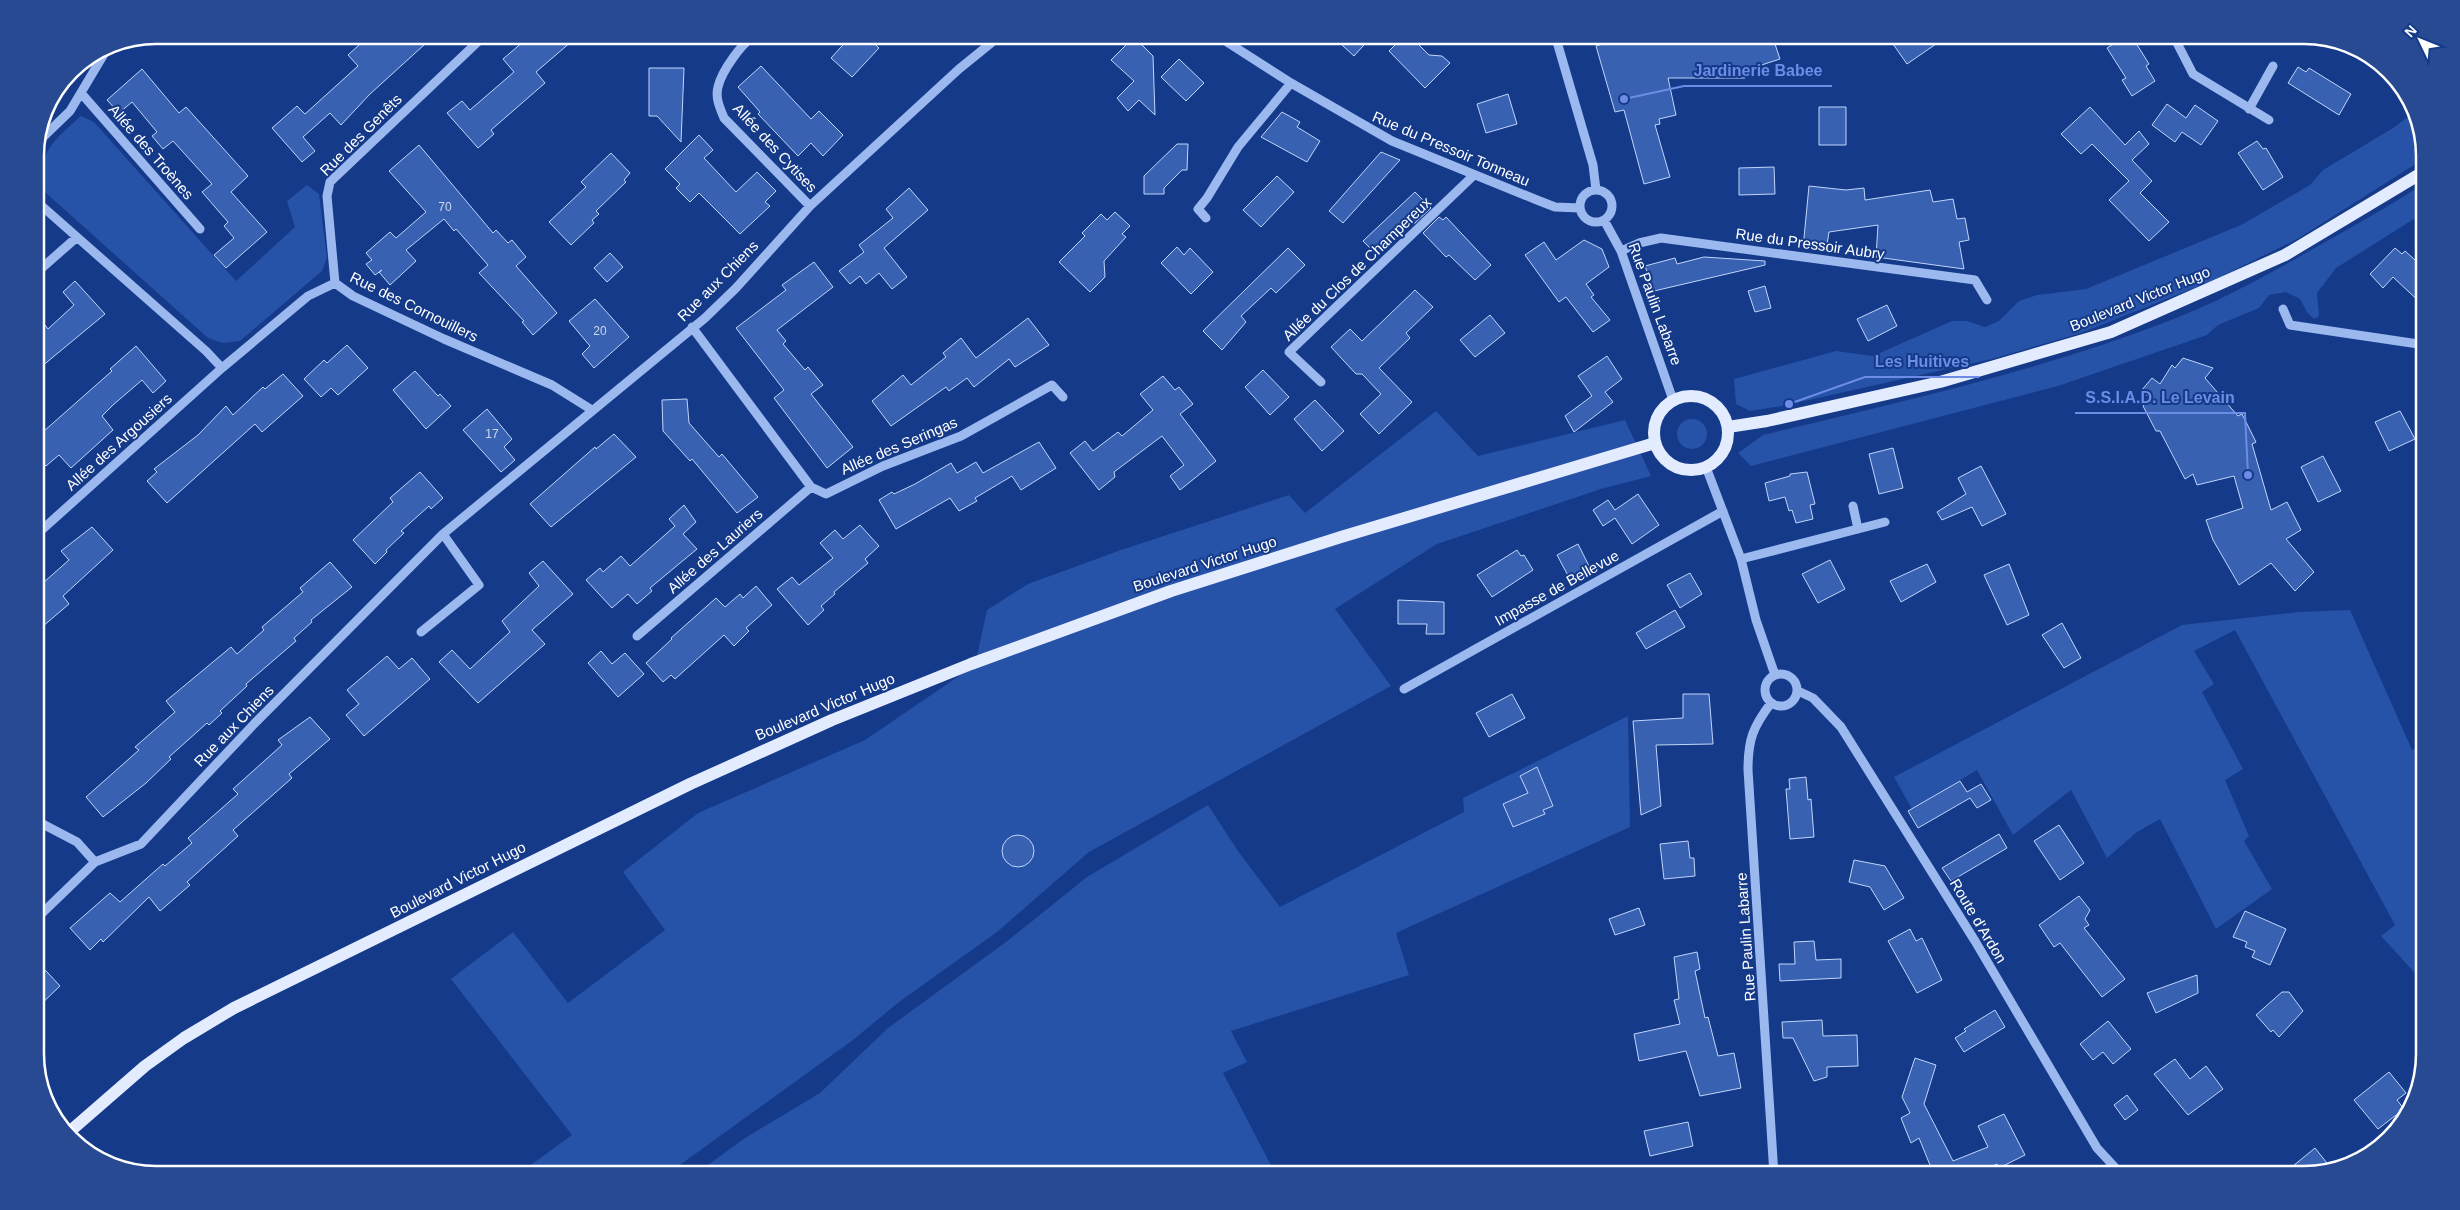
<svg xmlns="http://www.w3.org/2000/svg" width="2460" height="1210" viewBox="0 0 2460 1210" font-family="Arial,sans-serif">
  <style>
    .green { fill: #2652a8 }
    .building { fill: #3861b1; stroke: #c1d5fb }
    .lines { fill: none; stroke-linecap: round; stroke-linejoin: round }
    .minor { stroke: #9bb8ef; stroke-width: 9 }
    .major { stroke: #e3ebff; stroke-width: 12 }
    .labels { text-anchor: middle; stroke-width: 4; stroke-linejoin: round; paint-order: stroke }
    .number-label { font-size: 12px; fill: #cdd8ec }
    .street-label { font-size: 15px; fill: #fff; stroke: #143a89 }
    .rim { fill: none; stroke: #fff; stroke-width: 2.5 }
    .leader { fill: none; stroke: #6c8ce6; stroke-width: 2 }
    .callout-dot { fill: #6c8ce6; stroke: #143a89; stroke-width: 2 }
    .callout-label { font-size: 16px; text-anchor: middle; font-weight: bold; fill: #6c8ce6; stroke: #143a89; stroke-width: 4; stroke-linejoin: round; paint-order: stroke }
  </style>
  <rect width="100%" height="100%" fill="#143a89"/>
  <path class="green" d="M2413,113L2425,148V158L2299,238L2212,281L2081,333L1992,359L1782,406L1750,411L1736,404L1734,379L1836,351L1873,356L1952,321H1967L1985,327L1999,321L2019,301L2037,295L2086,289L2241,225L2310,185L2323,170L2393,128Z
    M81,116L94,122L236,281L295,227L287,201L307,185L319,194L327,257L322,271L240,341L222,343L208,338L46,193C30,159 57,137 81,116Z
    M2425,183V212L2336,268L2317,293L2319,316L2314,319L2307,312L2300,299L2286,292L2269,295L2259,308L2218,325L2207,335L2058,386L1751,466L1738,453L1763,435C1899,402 2036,372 2166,322C2217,303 2264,277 2311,250C2350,228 2388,207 2425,183Z
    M1436,411L1478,456L1625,420L1651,476L1601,489L1437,544L1335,609L1391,686L1089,852L997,932L899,1002L853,1040L666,1175H517L572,1135L451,979L513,932L568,1003L665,930L623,872L698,813L865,740L975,665L987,610L1028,584L1121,550L1289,495L1305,513Z
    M1677 434a15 15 0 1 1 30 0a15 15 0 1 1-30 0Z
    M2350,610L2412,750L2425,743V984L2381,936L2395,925L2235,630L2194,651L2214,684L2202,692L2243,769L2225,780L2249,836L2244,841L2272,889L2216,929L2160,819L2137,832L2107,858L2071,790L2013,835L1977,770L1912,809L1894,777L2182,625L2299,612Z
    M1628,716L1630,827L1396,933L1409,975L1231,1031L1247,1062L1223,1073L1276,1175H694L745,1138L820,1093L888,1028L1006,942L1087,877L1208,805L1238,851L1280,907L1464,812L1463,798Z"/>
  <path class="building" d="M370,35H435L370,94L341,125L330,113L303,137L315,151L302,162L272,128L297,106L305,114L358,66L348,55Z
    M531,35H579L536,72L545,83L491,130L494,134L478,148L447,113L462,101L470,110L514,72L503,59Z
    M852,35H865L879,48L852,77L831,58Z
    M1331,35H1373L1354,56Z
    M1405,35H1409L1429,55L1442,56L1450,63L1425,88L1389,51Z
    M1632,35H1772L1780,59L1743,71L1745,78H1668L1676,115L1659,119L1660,124L1655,125L1670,177L1644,184L1624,110L1615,112L1596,46Z
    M1905,35H1949L1907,64L1893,44Z
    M2128,35H2131L2149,64L2146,66L2155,81L2132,96L2122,80L2126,78L2107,48Z
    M1134,37L1153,56L1155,115L1139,100L1128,111L1117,98L1134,81L1111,60Z
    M1179,59L1204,83L1186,101L1161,77Z
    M761,66L811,119L819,111L843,135L823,156L811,143L798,156L758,114L760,112L738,87Z
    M2298,67L2306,72L2309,68L2351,94L2339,115L2288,83Z
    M649,68H684L681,142L657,116H649Z
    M142,69L179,113L186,107L248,176L231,192L267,232L226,268L214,255L234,238L224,226L228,222L202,192L212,184L173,141L163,149L152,136L157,132L132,102L119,113L107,100Z
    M1508,94L1517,124L1486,133L1477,104Z
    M2167,104L2186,118L2195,105L2218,121L2201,145L2182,132L2175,142L2152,125Z
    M1819,107H1846V145H1819Z
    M2090,107L2125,145L2139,131L2149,144L2132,160L2152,181L2140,193L2169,222L2149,241L2109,200L2129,181L2092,144L2081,154L2061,134Z
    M1282,112L1300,122L1297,127L1320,141L1307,162L1261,137Z
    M699,135L713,150L704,158L736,192L757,172L776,191L765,202L770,206L740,234L699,193L690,202L676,188L680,184L665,169Z
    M2257,141L2263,149L2266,148L2283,177L2263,190L2238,153Z
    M1177,144H1188L1187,170H1182L1164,188V194H1144V176Z
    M419,145L493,233L496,230L508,243L512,240L526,257L516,266L557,313L533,335L522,322L524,321L479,273L488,265L456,229L454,231L444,219L406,250L416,261L390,285L379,272L382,270L375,275L366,264L372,260L366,253L390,232L396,238L426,212L389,171Z
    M1381,152L1400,160L1343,223L1329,211Z
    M611,153L630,173L624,180L626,182L596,211L599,214L592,220L594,223L571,245L549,222L586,187L581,182Z
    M1774,167L1775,194L1739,195V168Z
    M1277,176L1294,192L1261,227L1243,210Z
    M1809,186L1846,190L1864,188L1865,200L1930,190L1933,202L1953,199L1957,219L1965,218L1969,240L1959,242L1964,269L1876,257L1878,225L1829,232L1826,251L1803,248Z
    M909,188L928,210L884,248L907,277L892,289L879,273L866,284L860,276L850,284L839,271L864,252L859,245L893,218L886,209Z
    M1415,192L1431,208L1414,224L1411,221L1407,225L1404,221L1376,254L1363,241Z
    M1115,212L1130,226L1122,234L1126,237L1104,261L1105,277L1090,292L1059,262L1085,236L1082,233L1101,214L1107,220Z
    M1439,217L1443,220L1446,217L1491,265L1475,280L1449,255L1446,257L1423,233Z
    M1584,240L1602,249L1609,267L1586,284L1594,295L1591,297L1610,320L1593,332L1566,297L1559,302L1525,255L1544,242L1556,260Z
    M1177,247L1184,255L1190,248L1213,272L1191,294L1161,263Z
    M1288,248L1305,265L1276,293L1271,288L1241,316L1246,322L1222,350L1203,331Z
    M2395,248L2402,254L2405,251L2425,269V307L2393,277L2383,288L2370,274Z
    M610,253L623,267L607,282L594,268Z
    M1704,257L1765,261V265L1654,291L1645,266L1675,258L1677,264Z
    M814,262L833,287L777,330L786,341L783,344L805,370L808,367L823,385L811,394L853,447L827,468L774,398L784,390L736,328L786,290L782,285Z
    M75,281L105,314L35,372V333L45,325L48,329L74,305L63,292Z
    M1765,286L1771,308L1755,312L1748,291Z
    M1415,290L1433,307L1406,333L1410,338L1379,368L1412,402L1379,434L1360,414L1381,394L1362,374H1356L1331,347L1350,329L1362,341Z
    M595,299L629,337L594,368L582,354L590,346L569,321Z
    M1887,305L1897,326L1868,341L1857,319Z
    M1490,315L1505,333L1475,357L1460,340Z
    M1028,318L1049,345L1015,367L1009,359L974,387L967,378L949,391L946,387L891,426L872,401L903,375L911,385L946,357L943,353L961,338L976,358Z
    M347,345L368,368L338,395L331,388L321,397L304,379L324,360L327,363Z
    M136,346L166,381L153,393L142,380L113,405L102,416L113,430L71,468L59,455L46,466L35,454V439L112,371L110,369Z
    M1607,356L1622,379L1605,392L1613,402L1574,432L1565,416L1592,396L1578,376Z
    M2183,358L2213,368L2205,378L2238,416L2242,414L2256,442L2252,444L2271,510L2287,502L2301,530L2286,539L2314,572L2295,591L2271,563L2239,585L2213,540L2206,520L2243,508L2234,476L2197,485L2193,474L2185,479L2160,431H2156L2143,406L2150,398L2141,391L2152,378L2160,384L2172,365L2175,368Z
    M1263,370L1289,397L1270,415L1245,387Z
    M415,371L438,396L440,394L451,406L426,429L393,390Z
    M283,374L303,396L262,432L255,424L167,503L147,481L157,472L154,469L198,435L226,406L233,415L263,387L265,389Z
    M1163,376L1175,390L1179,387L1193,404L1180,414L1216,461L1180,490L1170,476L1184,465L1162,436L1114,472L1115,477L1099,490L1070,453L1085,441L1093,451L1118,432L1122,436L1153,410L1140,394Z
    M687,399L689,423L719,457L722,454L758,497L737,513L692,459L690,461L663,431L662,400Z
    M1315,400L1344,431L1322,451L1294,419Z
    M487,409L512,439L504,447L515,460L501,472L463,430Z
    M2400,411L2415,439L2389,451L2375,422Z
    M614,434L636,457L551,527L530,504L595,447L596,449Z
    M1039,442L1056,468L1021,490L1012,476L975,498L977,501L959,511L950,498L896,529L879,500L892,492L894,494L915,484L951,463L957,473L976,462L983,473Z
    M1893,448L1903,488L1879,494L1869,454Z
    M2323,456L2341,491L2318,502L2301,467Z
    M1981,466L2006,514L1982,526L1972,507L1942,520L1937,512L1966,494L1958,478Z
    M420,472L443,498L431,509L429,506L401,531L404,533L386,550L387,552L375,564L353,540L393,502L390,498Z
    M1807,472L1815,504L1810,505L1813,519L1796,523L1792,510L1789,511L1785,497L1769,501L1765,483L1790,476V474Z
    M1638,494L1659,525L1632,544L1615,518L1603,526L1593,510L1608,500L1615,510Z
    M684,505L696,522L683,534L697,549L650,588L652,591L637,604L628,594L612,608L586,580L600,568L603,572L621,556L630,566L675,526L669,519Z
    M860,525L879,546L865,559L868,563L834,592L835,594L821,606L824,610L808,625L777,589L792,577L799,585L833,558L820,543L835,530L843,539Z
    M92,527L113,550L63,596L69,604L35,633V590L69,560L61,551Z
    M1578,544L1592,572L1572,583L1557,555Z
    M1517,550L1521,556L1524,555L1533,570L1492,597L1477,575Z
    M1830,560L1845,589L1818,603L1802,574Z
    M543,561L573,594L532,630L545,644L478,703L439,662L452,650L470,669L510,632L502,621L539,586L529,573Z
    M330,562L352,587L311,620L312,622L294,638L296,641L246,684L247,686L220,711L222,713L209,725L207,723L169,757L171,759L146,783L103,817L86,797L139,750L135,747L175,712L166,701L231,647L237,654L264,630L262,627L303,592L300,588Z
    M1927,564L1936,582L1901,602L1890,581Z
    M2009,564L2029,615L2007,625L1984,575Z
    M1690,573L1702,594L1680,608L1667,585Z
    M756,586L772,605L746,628L749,631L734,646L724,635L675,679L671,675L663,682L646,663L672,639L671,638L716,598L725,607L740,594L743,598Z
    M1398,600L1444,602V634H1426L1427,624H1398Z
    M1675,610L1685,627L1646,649L1636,633Z
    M2062,623L2081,658L2064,668L2042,635Z
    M601,651L612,664L625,653L644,674L618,697L588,663Z
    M387,656L399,669L412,658L430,679L364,736L346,715L359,704L347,690Z
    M1512,694L1525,718L1489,737L1476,713Z
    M1683,694H1709L1713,744L1656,745L1661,806L1641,815L1633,721L1683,718Z
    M310,717L330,739L289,774L292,778L233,830L238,836L187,882L190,885L160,911L149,897L103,942L101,939L90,950L70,928L110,893L120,902L163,864L165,866L192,843L188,838L238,794L233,789L282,745L278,740Z
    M1537,767L1553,806L1543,810L1545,814L1513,827L1503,804L1528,793L1520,776Z
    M1806,777L1808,800L1811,799L1814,837L1790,839L1786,789H1790L1789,779Z
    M1960,781L1967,792L1981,784L1991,800L1977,808L1970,798L1918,828L1908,811Z
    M2059,825L2084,863L2060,880L2034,841Z
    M1999,834L2007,848L1951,881L1942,868Z
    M1002 851a16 16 0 1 1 32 0a16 16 0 1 1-32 0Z
    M1688,841L1690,858H1694L1695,876L1664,879L1660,844Z
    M1854,860L1885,866L1904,898L1884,910L1870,887L1849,882Z
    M2079,896L2090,910L2085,919L2089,925L2084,928L2125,979L2102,997L2060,943L2054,947L2039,925Z
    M1639,908L1645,925L1615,935L1609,919Z
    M2245,911L2286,929L2270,965L2252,957L2255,951L2245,947L2247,942L2233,937Z
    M1910,929L1916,941L1922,938L1942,980L1917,993L1888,941Z
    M1814,941L1816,960L1841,959V978L1780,981L1779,964H1795L1794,942Z
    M1697,952L1700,969L1695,971L1705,1018L1708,1017L1718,1056L1734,1053L1741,1088L1700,1096L1686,1051L1639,1061L1634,1034L1680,1024L1674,1000L1679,999L1674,957Z
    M35,959L60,986L35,1010Z
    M2197,975L2198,993L2156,1013L2147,993Z
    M2282,992H2289L2303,1011L2279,1037L2273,1030L2271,1032L2256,1015Z
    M1995,1010L2005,1027L1964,1052L1955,1038L1966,1031L1964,1029Z
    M1822,1020L1823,1036L1857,1035L1858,1066L1827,1067V1077L1814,1081L1793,1038H1783L1782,1022Z
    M2108,1021L2131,1049L2113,1064L2103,1052L2093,1060L2080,1044Z
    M1915,1058L1936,1065L1924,1104L1953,1161L1988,1147L1978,1126L2004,1114L2025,1155L1999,1168L1997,1164L1971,1175H1921L1932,1170L1919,1138L1911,1143L1901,1118L1910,1113L1902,1097Z
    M2175,1059L2190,1079L2206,1066L2223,1089L2188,1115L2154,1074Z
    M2389,1072L2406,1093L2397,1100L2404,1109L2378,1129L2354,1100Z
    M2127,1095L2138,1110L2125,1120L2114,1105Z
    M1688,1122L1693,1146L1650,1156L1644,1131Z
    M2315,1148L2330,1167L2304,1175H2282Z"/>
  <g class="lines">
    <path class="minor" d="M759,35C744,37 721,73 718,87C715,98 720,108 724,118L810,206
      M1216,35L1291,83L1392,141L1537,200L1555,207L1580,208
      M1555,35L1593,165L1596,190
      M2176,35V41L2193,74L2269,120
      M81,93L200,229
      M2249,109L2273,66
      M37,143L70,111L110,44
      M1580 206a16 16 0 1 1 32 0a16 16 0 1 1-32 0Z
      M35,200L206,351L222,368
      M1206,218L1198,209L1207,198L1238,147L1291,83
      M1604,220L1621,251L1673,400
      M1621,251L1639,243L1661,238L1975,280L1987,300
      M35,274L76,238
      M335,283L327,196L330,182L485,35
      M335,283L353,296L444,339L552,385L592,410
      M2283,309L2290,325L2425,345
      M692,327L811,487L826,494L883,466L961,436L1052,385L1063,397
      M1321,382L1289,352L1474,175
      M1706,467L1741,559L1756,620L1775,675
      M1853,506L1858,529
      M35,536L222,368L308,296L335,283
      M1741,559L1885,522
      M421,632L479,585L443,534
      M637,636L811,487
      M1765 690a16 16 0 1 1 32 0a16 16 0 1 1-32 0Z
      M1404,689L1723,511
      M1798,691L1813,698L1841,727L1975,941L2097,1148L2122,1175
      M1771,703C1753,727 1748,739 1748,770L1774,1175
      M35,820L77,842L95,862
      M35,920L95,862L141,844L254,724L443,534L705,318L736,288L810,206L959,69L1001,35"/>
    <path class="major" d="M1654 433a37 37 0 1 1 74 0a37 37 0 1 1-74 0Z
      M1728,427L1767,421L1940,382L2111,332L2285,255L2425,171
      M68,1133L145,1066L184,1038L234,1008L690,784L832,720L971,664L1171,591L1341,537L1655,443"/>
  </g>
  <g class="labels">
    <g class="number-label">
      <text x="445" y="211">70</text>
      <text x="600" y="335">20</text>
      <text x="492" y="438">17</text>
    </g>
    <g class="street-label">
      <text transform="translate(361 135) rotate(-45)" y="5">Rue des Genêts</text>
      <text transform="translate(775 148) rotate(47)" y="5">Allée des Cytises</text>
      <text transform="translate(1451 149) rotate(23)" y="5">Rue du Pressoir Tonneau</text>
      <text transform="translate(151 152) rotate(49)" y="5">Allée des Troènes</text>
      <text transform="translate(1810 244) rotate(8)" y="5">Rue du Pressoir Aubry</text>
      <text transform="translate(1357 269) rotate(-44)" y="5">Allée du Clos de Champereux</text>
      <text transform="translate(718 281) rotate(-45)" y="5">Rue aux Chiens</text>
      <text transform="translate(2140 299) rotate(-22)" y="5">Boulevard Victor Hugo</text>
      <text transform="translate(1655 304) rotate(70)" y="5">Rue Paulin Labarre</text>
      <text transform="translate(414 307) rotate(26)" y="5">Rue des Cornouillers</text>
      <text transform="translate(119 442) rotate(-42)" y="5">Allée des Argousiers</text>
      <text transform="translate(899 446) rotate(-23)" y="5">Allée des Seringas</text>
      <text transform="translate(715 551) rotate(-41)" y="5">Allée des Lauriers</text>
      <text transform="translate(1205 564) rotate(-18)" y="5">Boulevard Victor Hugo</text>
      <text transform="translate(1557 588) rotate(-29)" y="5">Impasse de Bellevue</text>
      <text transform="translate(825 707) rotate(-23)" y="5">Boulevard Victor Hugo</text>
      <text transform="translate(234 726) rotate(-46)" y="5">Rue aux Chiens</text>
      <text transform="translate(458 880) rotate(-27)" y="5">Boulevard Victor Hugo</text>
      <text transform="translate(1978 921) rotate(59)" y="5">Route d'Ardon</text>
      <text transform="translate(1746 937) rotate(-94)" y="5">Rue Paulin Labarre</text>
    </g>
  </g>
  <path d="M0 0H2460V1210H0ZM156 44H2304A112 112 0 0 1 2416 156V1054A112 112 0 0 1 2304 1166H156A112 112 0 0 1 44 1054V156A112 112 0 0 1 156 44Z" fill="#274a92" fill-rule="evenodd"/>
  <path class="rim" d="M156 44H2304A112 112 0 0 1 2416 156V1054A112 112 0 0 1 2304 1166H156A112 112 0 0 1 44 1054V156A112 112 0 0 1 156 44Z"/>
  <path class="leader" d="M1624 99L1684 86H1832M1789 404L1865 377H1979M2248 475L2245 413H2075"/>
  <g class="callout-dot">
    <circle cx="1624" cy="99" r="5"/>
    <circle cx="1789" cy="404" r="5"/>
    <circle cx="2248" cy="475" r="5"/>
  </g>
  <g class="callout-label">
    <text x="1758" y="76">Jardinerie Babee</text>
    <text x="1922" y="367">Les Huitives</text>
    <text x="2160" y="403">S.S.I.A.D. Le Levain</text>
  </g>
  <g transform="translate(2420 40) rotate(313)" stroke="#143a89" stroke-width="4" paint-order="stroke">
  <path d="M0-4L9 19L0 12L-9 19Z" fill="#ffffff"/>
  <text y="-8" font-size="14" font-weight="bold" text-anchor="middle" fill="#ffffff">N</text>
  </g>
</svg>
